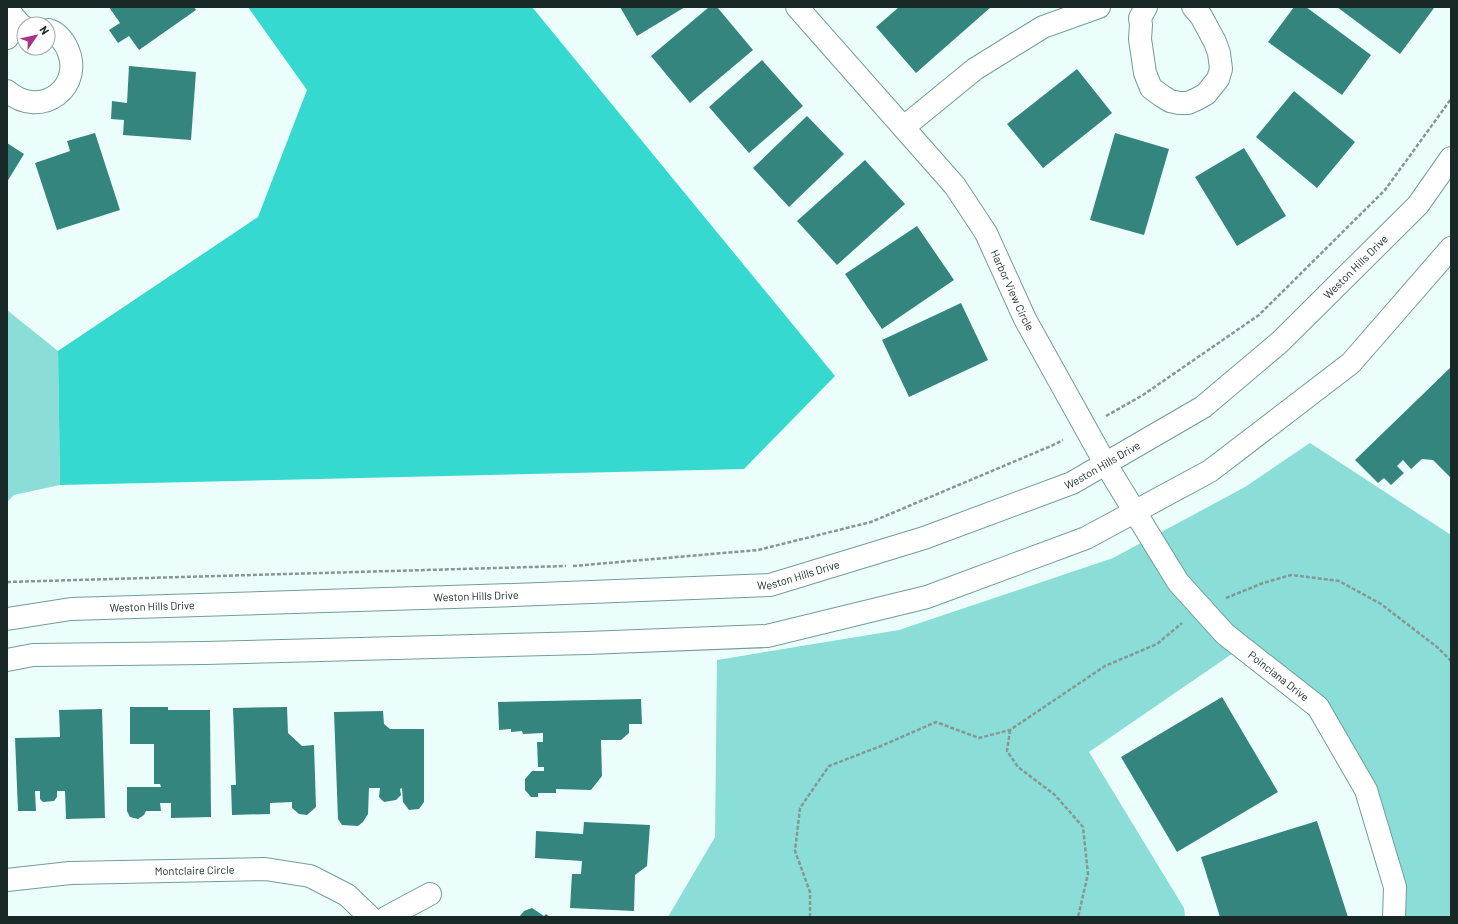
<svg xmlns="http://www.w3.org/2000/svg" width="1458" height="924" viewBox="0 0 1458 924" font-family="Barlow,sans-serif">
  <style>
    .green { fill: #8bded7 }
    .water { fill: #35d9cf }
    .building { fill: #35857f }
    .lines { fill: none; stroke-linecap: round; stroke-linejoin: round }
    .street-casing { stroke: #729d99; stroke-width: 24 }
    .path { stroke: #869795; stroke-width: 2.5; stroke-dasharray: 4 2; stroke-linecap: butt }
    .street { stroke: #fff; stroke-width: 22 }
    .labels { text-anchor: middle; stroke-width: 3; stroke-linejoin: round; paint-order: stroke }
    .street-label { font-size: 11px; fill: #172827; stroke: #fff }
  </style>
  <rect width="100%" height="100%" fill="#ecfefb"/>
  <path class="green" d="M7,310L58,351L60,485L14,495L7,502Z
    M1310,443L1451,535V917H1394L1366,790L1318,707L1242,647L1089,752L1184,908L1185,917H668L715,837L717,660L899,630L1113,558L1245,487Z"/>
  <path class="water" d="M248,7H532L835,376L744,469L60,485L58,351L258,217L307,90Z"/>
  <path class="building" d="M109,7H194L196,10L139,50L129,36L118,43L109,30L120,23Z
    M620,7H685L637,36Z
    M709,7H717L753,50L690,103L651,56Z
    M899,7H991L916,73L876,27Z
    M1294,7H1306L1371,55L1342,95L1268,42Z
    M1337,7H1433L1434,8L1400,54Z
    M762,60L803,106L749,153L709,107Z
    M129,66L196,72L191,140L123,135L124,120L111,119L112,101L127,103Z
    M1077,69L1112,113L1043,168L1007,124Z
    M1294,91L1355,142L1317,188L1256,137Z
    M807,116L844,154L789,207L753,168Z
    M95,133L120,210L57,230L35,163L70,151L67,141Z
    M1115,133L1169,149L1144,235L1090,220Z
    M7,143L24,154L7,182Z
    M1244,148L1286,216L1237,246L1195,177Z
    M865,160L905,204L837,265L797,221Z
    M917,226L954,280L882,329L845,274Z
    M961,303L988,360L909,397L882,340Z
    M1451,367V478L1433,460L1422,459L1411,469L1403,460L1397,466L1404,473L1391,485L1384,478L1378,483L1355,460Z
    M1222,697L1278,792L1177,852L1121,757Z
    M641,699L642,724H629V733L621,740H601L602,776L591,790L556,789V793H538V797H531L525,790V779L532,771H544V767H538L537,742H543V733L523,734L522,731L511,732V729L499,730L498,702Z
    M130,707H168V710H210L211,817L171,818V803H160L161,811H146L144,815L138,819L130,817L127,811V787H161L160,784H154V744H130Z
    M287,707L288,733L302,746L314,745L316,807L307,815L299,814L292,808V802L270,803V814L232,815L231,785H236L233,708Z
    M102,709L105,818L66,819L65,791H57V797L54,801L43,802L40,799V791H35L36,811H18L15,738L60,737L59,710Z
    M383,711L384,724L390,729H424V802L419,809L409,810L403,802L402,788L400,789L401,795L396,800L384,802L379,797L380,788H369L368,814L363,822L358,826L342,825L338,819L334,712Z
    M1317,821L1348,917H1220L1201,857Z
    M584,822L650,825L647,866L635,875L634,911L570,908L572,874H581L582,861L535,858L536,831L583,834Z
    M532,908L544,916L546,914L550,917H519L524,911Z"/>
  <g class="lines">
    <g class="street-casing">
      <g id="street">
        <path id="s1" d="M797,7L955,186L986,233L1025,319L1105,463L1178,582L1225,634L1318,707L1366,790L1395,887L1394,917"/>
        <path d="M1146,7L1140,18L1141,25L1140,39L1145,73L1151,88L1162,96L1170,101L1179,103H1188L1197,99L1206,94L1218,79L1221,69L1219,53L1215,42L1201,16L1193,7"/>
        <path d="M7,9L23,28"/>
        <path d="M7,38L10,34L24,27"/>
        <path d="M7,91C41,121 87,86 66,46C62,39 56,32 48,30"/>
        <path d="M904,127L975,69L1043,27L1099,7"/>
        <path id="s2" d="M7,619L71,609L514,595L770,585L924,538L1072,483L1203,407L1280,342L1418,205L1451,158"/>
        <path d="M7,660L33,655L205,653L587,643L767,636L927,597L1086,538L1210,471L1351,363L1451,248"/>
        <path id="s3" d="M7,880L70,873L265,869L310,876L347,895L370,917"/>
        <path d="M387,917L430,894"/>
      </g>
    </g>
    <path class="path" d="M1106,416L1143,395L1259,315L1385,190L1451,99
      M573,566L758,550L871,522L1051,446L1063,440
      M7,582L566,566
      M1226,598L1263,583L1291,575L1339,581L1381,604L1437,647L1451,661
      M1010,730L1007,751L1018,767L1055,795L1083,827L1088,874L1078,917
      M810,917V892L795,851L800,808L829,766L881,746L936,722L979,738L1010,730L1105,666L1157,644L1182,623"/>
    <use href="#street" class="street"/>
  </g>
  <g class="labels">
    <g class="street-label">
      <text dy="4" stroke="none"><textPath href="#s2" startOffset="1442">Weston Hills Drive</textPath></text>
      <text dy="4" stroke="none"><textPath href="#s1" startOffset="358">Harbor View Circle</textPath></text>
      <text dy="4" stroke="none"><textPath href="#s2" startOffset="1118">Weston Hills Drive</textPath></text>
      <text dy="4" stroke="none"><textPath href="#s2" startOffset="794">Weston Hills Drive</textPath></text>
      <text dy="4" stroke="none"><textPath href="#s2" startOffset="470">Weston Hills Drive</textPath></text>
      <text dy="4" stroke="none"><textPath href="#s2" startOffset="146">Weston Hills Drive</textPath></text>
      <text dy="4" stroke="none"><textPath href="#s1" startOffset="832">Poinciana Drive</textPath></text>
      <text dy="4" stroke="none"><textPath href="#s3" startOffset="188">Montclaire Circle</textPath></text>
    </g>
  </g>
  <rect width="1458" height="924" fill="none" stroke="#172827" stroke-width="16"/>
  <g transform="translate(36 36) rotate(56)"><circle r="19" fill="#ffffff" stroke="#a2a9a9"/>
  <path d="M0-3L7 15L0 10L-7 15Z" fill="#a6328b"/>
  <text y="-6" font-size="11" font-weight="bold" text-anchor="middle" fill="#172827">N</text>
  </g>
</svg>
